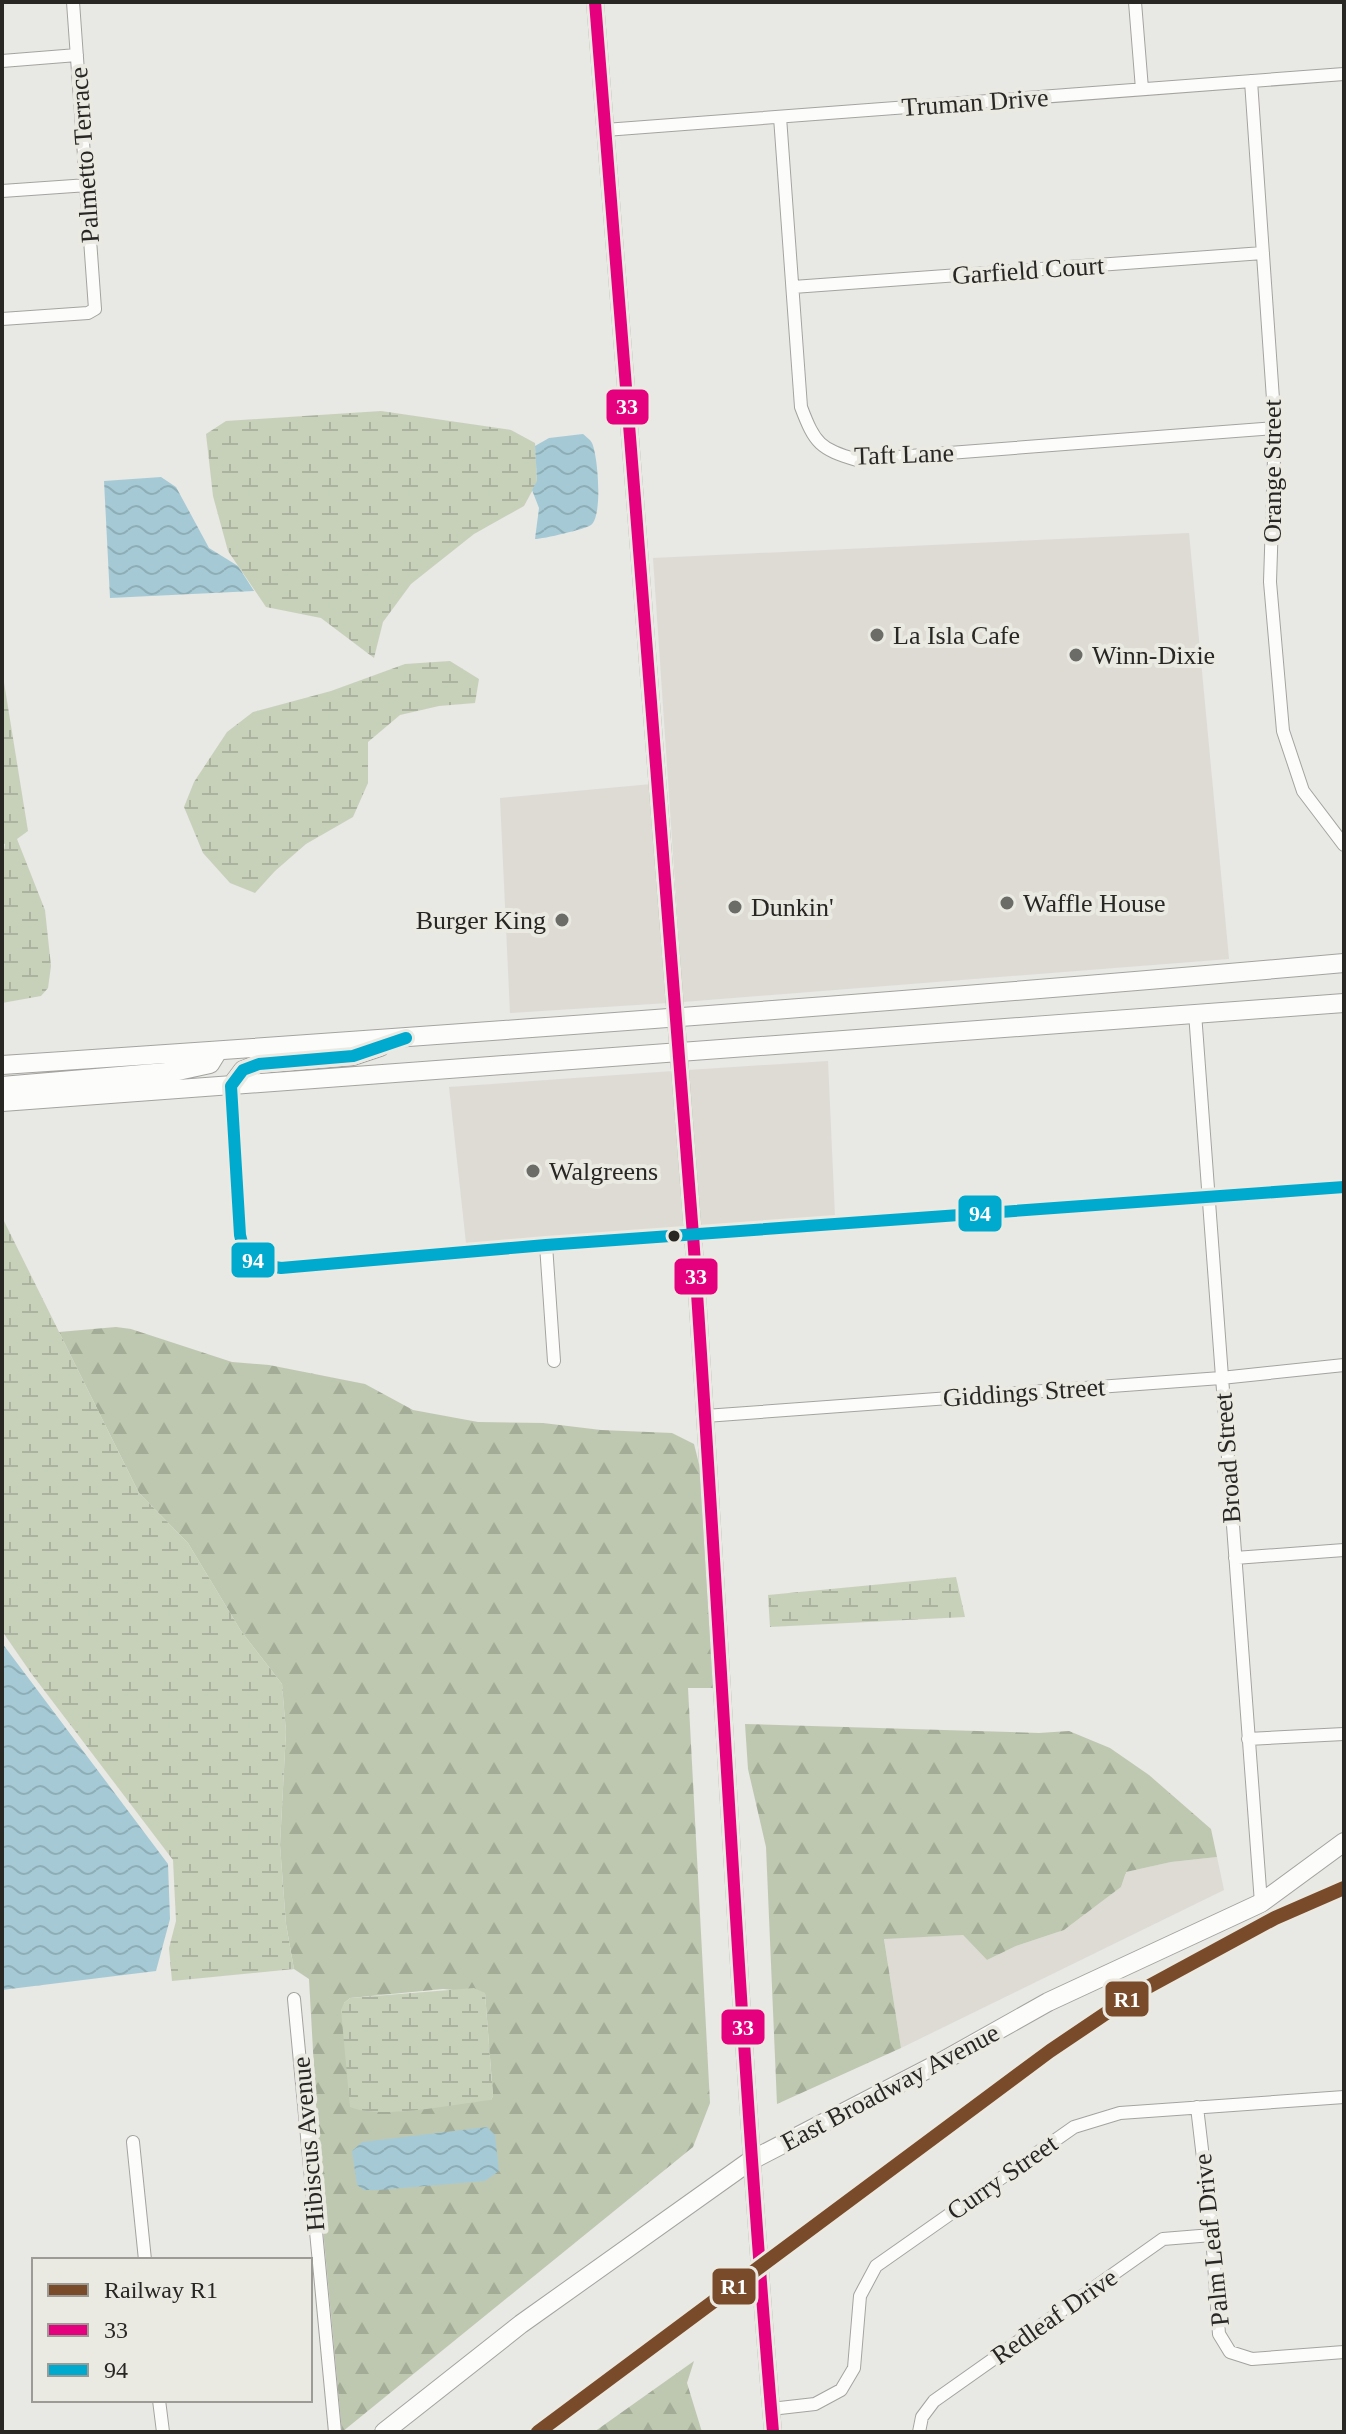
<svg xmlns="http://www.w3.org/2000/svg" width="1346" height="2434" viewBox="0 0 1346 2434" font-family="Georgia,serif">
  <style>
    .built { fill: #dddbd3 }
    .forest { fill: url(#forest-firs); fill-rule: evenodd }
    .wetland { fill: url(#wetland-marsh) }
    .water { fill: url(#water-waves) }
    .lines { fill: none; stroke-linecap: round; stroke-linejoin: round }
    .minor-casing { stroke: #a4a3a0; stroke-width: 14 }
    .tertiary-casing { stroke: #a4a3a0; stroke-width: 18 }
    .secondary-casing { stroke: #a4a3a0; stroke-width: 20 }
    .minor { stroke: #fcfcfb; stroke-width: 12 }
    .tertiary { stroke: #fcfcfb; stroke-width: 16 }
    .secondary { stroke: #fcfcfb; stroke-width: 18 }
    .rail-casing { stroke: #c9c9c9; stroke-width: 7 }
    .rail { stroke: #eae9e2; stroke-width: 4; stroke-dasharray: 12; stroke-linecap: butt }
    .bus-1-casing { stroke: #eae9e2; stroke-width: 18 }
    .bus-2-casing { stroke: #eae9e2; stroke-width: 18 }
    .bus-1 { stroke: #e5007d; stroke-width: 12 }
    .bus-2 { stroke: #00a9ce; stroke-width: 12 }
    .rail-1-casing { stroke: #eae9e2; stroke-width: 20 }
    .rail-1 { stroke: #7a4b2a; stroke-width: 14 }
    .poi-dot { fill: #6b6b67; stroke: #eae9e2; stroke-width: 3 }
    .bus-dot { fill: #282724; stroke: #eae9e2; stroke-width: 3 }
    .labels { text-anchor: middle; stroke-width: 8; stroke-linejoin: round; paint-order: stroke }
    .street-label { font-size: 26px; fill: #282724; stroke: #eae9e2 }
    .poi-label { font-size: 26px; fill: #282724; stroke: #eae9e2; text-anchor: start }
    .line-badge { stroke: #eae9e2; stroke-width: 3 }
    .badge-label { font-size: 22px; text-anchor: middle; font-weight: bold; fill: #fff }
  </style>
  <defs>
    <pattern id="forest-firs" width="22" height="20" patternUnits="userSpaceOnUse" patternTransform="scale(2)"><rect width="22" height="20" fill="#bec8b0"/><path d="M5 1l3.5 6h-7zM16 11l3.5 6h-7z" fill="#a3ac97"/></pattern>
    <pattern id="wetland-marsh" width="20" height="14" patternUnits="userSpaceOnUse" patternTransform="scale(2)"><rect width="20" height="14" fill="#c7d1ba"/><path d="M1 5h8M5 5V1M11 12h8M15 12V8" fill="none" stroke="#abb3a0"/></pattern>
    <pattern id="water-waves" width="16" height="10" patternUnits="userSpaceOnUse" patternTransform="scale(2)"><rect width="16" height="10" fill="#a5cad5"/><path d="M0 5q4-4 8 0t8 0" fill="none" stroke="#8eaeb7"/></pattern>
  </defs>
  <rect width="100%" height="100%" fill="#e8e8e4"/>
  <path class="built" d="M1189,533L1229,959L683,1002L653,558Z
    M652,784L668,1003L510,1013L500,798Z
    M828,1061L835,1217L700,1227L688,1070Z
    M673,1071L685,1228L466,1243L449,1087Z
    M1217,1857L1224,1890L901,2048L884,1938L963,1935L987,1960L1016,1946L1064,1930L1121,1887L1126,1872L1171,1862Z"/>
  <path class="forest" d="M116,1327L131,1329L232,1362L269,1365L365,1384L413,1410L478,1422L543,1423L601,1430L672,1433L694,1444L700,1468L714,1688H688L710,2103L693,2147L342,2432L323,2229L309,1979L294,1969L286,1924L280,1845L286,1732L282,1684L241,1631L188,1543L139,1493L59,1332ZM443,1989L485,1993L493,2096L491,2100L344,2003L350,1998Z
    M745,1724L1039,1733L1069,1731L1110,1748L1149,1775L1211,1829L1217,1857L1171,1862L1126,1872L1121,1887L1064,1930L1016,1946L987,1960L963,1935L884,1939L901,2048L777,2104L766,1847L748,1769Z
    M694,2361L687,2383L702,2432H594Z"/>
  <path class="wetland" d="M381,411L511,430L535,443L537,482L524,506L474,534L411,584L383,622L374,658L321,618L266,607L228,551L213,496L206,434L226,421Z
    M450,661L479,679L475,703L439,706L400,715L368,742V783L353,817L306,844L275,871L255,893L230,883L203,853L184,807L194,782L227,732L253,712L331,691L405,664Z
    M2,670L28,831L17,839L45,910L51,966L48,988L41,996L2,1003V864L5,844L2,843Z
    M2,1217L139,1493L188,1543L241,1631L282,1684L286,1732L280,1845L286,1924L294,1969L172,1981L169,1948L176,1921L173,1860L31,1673L2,1631Z
    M956,1577L965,1617L770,1627L768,1595Z
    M474,1988L485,1993L493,2096L491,2100C455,2104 381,2120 350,2107L341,2010L344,2003L350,1998Z"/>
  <path class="water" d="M583,434C586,437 590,439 592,443C598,456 603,516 591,525C586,529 543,539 535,539L539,508L532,490L537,481L535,446L549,438Z
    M161,477L176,487L209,548L238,566L254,591L110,598L104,481Z
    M2,1643L168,1864L170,1919L156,1971L2,1990Z
    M487,2127L495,2135L499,2171L485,2181L378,2190H364L357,2185L352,2151L362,2142Z"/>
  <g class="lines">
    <g class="minor-casing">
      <path id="minor" d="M1135,2L1142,89
        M2,61L77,55
        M1251,81L1275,428L1270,582L1283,731L1303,791L1344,845
        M780,117L801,407C815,444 820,449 857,460L1275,428
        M605,130L1344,74
        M2,191L88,185
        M793,287L1263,253
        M2,319L88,313L95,309L73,2
        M1195,1013L1261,1903
        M231,1086L240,1235C246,1262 254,1264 281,1268L546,1245L1344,1187
        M546,1245L554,1361
        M705,1416L1221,1378L1344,1365
        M1235,1558L1344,1550
        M1248,1739L1344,1734
        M294,1999L335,2432
        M1197,2107L1212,2235L1219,2334L1230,2352L1252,2359L1344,2352
        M133,2142L145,2260
        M159,2400L163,2432
        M771,2409L815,2404L841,2390L854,2368L860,2296L876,2266L1074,2127L1120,2113L1344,2097
        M919,2432L922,2417L934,2401L1163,2239L1212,2235"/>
    </g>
    <g class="tertiary-casing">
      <path id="tertiary" d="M595,2C627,413 663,824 693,1235C721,1634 739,2033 773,2432"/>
    </g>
    <g class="secondary-casing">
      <path id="secondary" d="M2,1065C450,1035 897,1003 1344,963
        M2,1086L178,1071L210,1064L218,1051
        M231,1086L243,1070L259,1064L353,1056L380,1047
        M2,1102L1344,1003
        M384,2432L521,2324L750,2161L943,2061L1048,2002L1261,1903L1344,1842"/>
    </g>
    <use href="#minor" class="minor"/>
    <use href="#tertiary" class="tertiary"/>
    <use href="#secondary" class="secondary"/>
    <g class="rail-casing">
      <path id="rail" d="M538,2432L1050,2051L1133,1995L1275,1918L1344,1888"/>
    </g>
    <use href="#rail" class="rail"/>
    <g class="bus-1-casing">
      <path id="bus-1" d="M595,2C627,413 663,824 693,1235C721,1634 739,2033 773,2432"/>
    </g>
    <g class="bus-2-casing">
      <path id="bus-2" d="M406,1038L353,1056L259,1064L243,1070L231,1086L240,1235C246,1262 254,1264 281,1268L546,1245L1344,1187"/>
    </g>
    <use href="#bus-1" class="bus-1"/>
    <use href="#bus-2" class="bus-2"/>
    <g class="rail-1-casing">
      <path id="rail-1" d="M538,2432L1050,2051L1133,1995L1275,1918L1344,1888"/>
    </g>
    <use href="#rail-1" class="rail-1"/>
  </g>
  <g class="poi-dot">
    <circle cx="877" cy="635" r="8"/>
    <circle cx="1076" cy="655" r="8"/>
    <circle cx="1007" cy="903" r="8"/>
    <circle cx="735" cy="907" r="8"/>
    <circle cx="562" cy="920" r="8"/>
    <circle cx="533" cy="1171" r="8"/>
  </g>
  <circle class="bus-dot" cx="674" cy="1236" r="7"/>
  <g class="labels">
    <g class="street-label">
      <text transform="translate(975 102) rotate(-4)" y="9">Truman Drive</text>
      <text transform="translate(84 155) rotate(-94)" y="9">Palmetto Terrace</text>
      <text transform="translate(1028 270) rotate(-4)" y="9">Garfield Court</text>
      <text transform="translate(904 454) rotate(-2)" y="9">Taft Lane</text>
      <text transform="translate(1272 471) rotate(-90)" y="9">Orange Street</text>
      <text transform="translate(1024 1392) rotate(-4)" y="9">Giddings Street</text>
      <text transform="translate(1227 1458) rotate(-94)" y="9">Broad Street</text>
      <text transform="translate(890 2087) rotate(-28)" y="9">East Broadway Avenue</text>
      <text transform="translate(308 2144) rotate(-95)" y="9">Hibiscus Avenue</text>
      <text transform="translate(1002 2177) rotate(-35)" y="9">Curry Street</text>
      <text transform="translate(1211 2240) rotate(-96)" y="9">Palm Leaf Drive</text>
      <text transform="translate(1054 2316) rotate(-35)" y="9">Redleaf Drive</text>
    </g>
    <g class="poi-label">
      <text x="893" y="644">La Isla Cafe</text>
      <text x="1092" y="664">Winn-Dixie</text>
      <text x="1023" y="912">Waffle House</text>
      <text x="751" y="916">Dunkin'</text>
      <text x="546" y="929" text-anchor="end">Burger King</text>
      <text x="549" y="1180">Walgreens</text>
    </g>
  </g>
  <g class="line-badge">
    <rect x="605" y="388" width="45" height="38" rx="8" fill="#e5007d"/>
    <rect x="957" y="1194" width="46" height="39" rx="8" fill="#00a9ce"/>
    <rect x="230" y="1241" width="46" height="38" rx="8" fill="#00a9ce"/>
    <rect x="673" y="1257" width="46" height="39" rx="8" fill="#e5007d"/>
    <rect x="1104" y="1980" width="46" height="38" rx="8" fill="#7a4b2a"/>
    <rect x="720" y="2008" width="46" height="38" rx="8" fill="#e5007d"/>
    <rect x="711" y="2267" width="46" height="39" rx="8" fill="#7a4b2a"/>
  </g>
  <g class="badge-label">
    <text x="627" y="414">33</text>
    <text x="980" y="1221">94</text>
    <text x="253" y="1268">94</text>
    <text x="696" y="1284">33</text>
    <text x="1127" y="2007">R1</text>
    <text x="743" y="2035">33</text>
    <text x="734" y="2294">R1</text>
  </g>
  <rect width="1346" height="2434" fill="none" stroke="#282724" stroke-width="8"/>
  <rect x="32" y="2258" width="280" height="144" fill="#eae9e2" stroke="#9c9b96" stroke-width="2"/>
  <rect x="48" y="2284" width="40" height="12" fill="#7a4b2a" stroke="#9c9b96" stroke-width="2"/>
  <text x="104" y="2298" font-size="24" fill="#282724">Railway R1</text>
  <rect x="48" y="2324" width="40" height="12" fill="#e5007d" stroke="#9c9b96" stroke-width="2"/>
  <text x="104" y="2338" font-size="24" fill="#282724">33</text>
  <rect x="48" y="2364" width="40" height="12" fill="#00a9ce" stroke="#9c9b96" stroke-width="2"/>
  <text x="104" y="2378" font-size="24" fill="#282724">94</text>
</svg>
